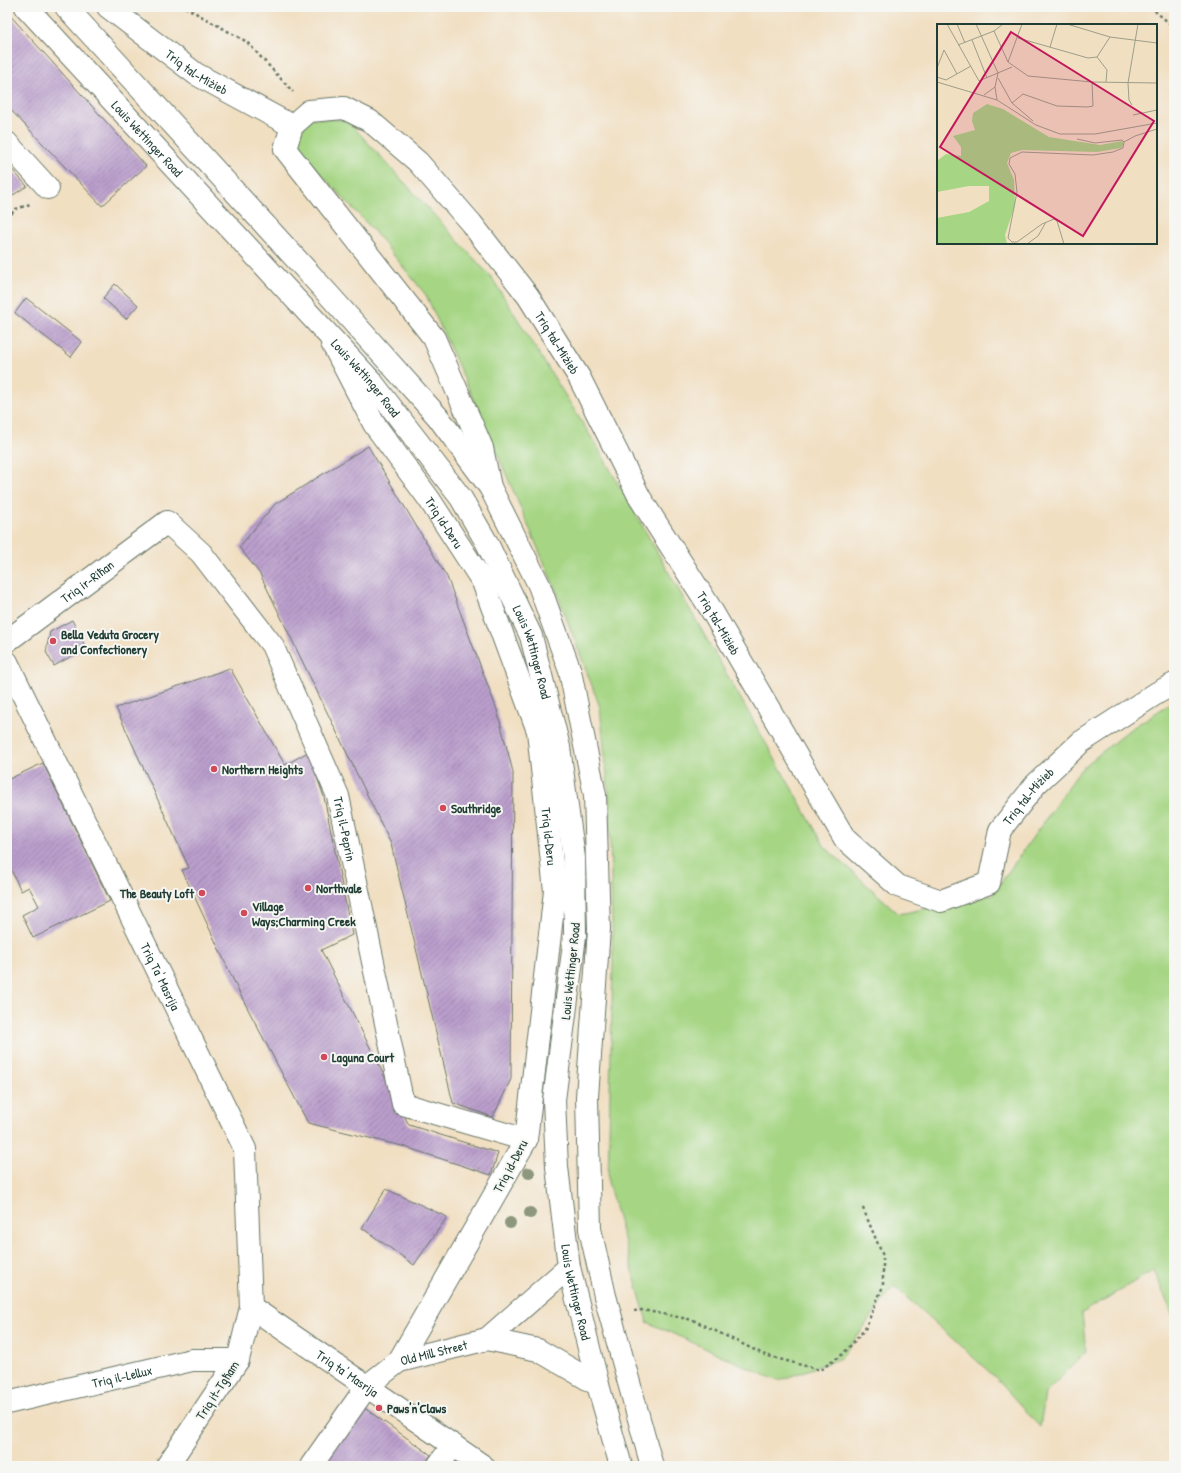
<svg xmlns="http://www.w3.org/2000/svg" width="1181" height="1473" viewBox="0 0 1181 1473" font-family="'Patrick Hand',sans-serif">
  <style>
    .grass { fill: #a6d684; stroke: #628a5c }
    .building { fill: url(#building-hatch) }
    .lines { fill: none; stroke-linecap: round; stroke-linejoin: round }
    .minor-casing { stroke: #687666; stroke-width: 24 }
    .highway-casing { stroke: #687666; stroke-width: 24 }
    .path { stroke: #687666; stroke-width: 2.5; stroke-dasharray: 3 3; stroke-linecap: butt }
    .minor { stroke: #fff; stroke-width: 22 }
    .highway { stroke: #fff; stroke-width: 22 }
    .tree { fill: #8c977d }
    .poi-dot { fill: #d1495b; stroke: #f6f6f2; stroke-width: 1.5 }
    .labels { text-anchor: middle; stroke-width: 4; stroke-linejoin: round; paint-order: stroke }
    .street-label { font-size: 13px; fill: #1f3d34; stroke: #f6f6f2 }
    .poi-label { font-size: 13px; font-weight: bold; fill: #1f3d34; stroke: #f6f6f2; text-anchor: start }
    .inset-road { fill: none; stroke: #9d9e89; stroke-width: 1 }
    .view { fill: #c2185b; fill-opacity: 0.15; stroke: #c2185b; stroke-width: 2 }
    .inset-edge { fill: none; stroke: #1f3d34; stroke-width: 2 }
  </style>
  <defs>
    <pattern id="building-hatch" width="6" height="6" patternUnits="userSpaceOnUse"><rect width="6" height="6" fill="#ba9ecc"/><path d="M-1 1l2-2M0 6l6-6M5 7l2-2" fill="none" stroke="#9782a6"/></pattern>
  </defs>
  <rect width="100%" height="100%" fill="#f6f6f2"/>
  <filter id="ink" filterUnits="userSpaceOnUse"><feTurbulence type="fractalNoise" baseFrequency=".025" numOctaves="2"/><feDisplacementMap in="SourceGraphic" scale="8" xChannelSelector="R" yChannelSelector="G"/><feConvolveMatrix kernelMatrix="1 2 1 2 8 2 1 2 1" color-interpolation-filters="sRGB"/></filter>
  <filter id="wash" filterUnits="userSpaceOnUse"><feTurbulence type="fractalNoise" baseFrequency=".012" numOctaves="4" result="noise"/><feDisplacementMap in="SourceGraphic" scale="16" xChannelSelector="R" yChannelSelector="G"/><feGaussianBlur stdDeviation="0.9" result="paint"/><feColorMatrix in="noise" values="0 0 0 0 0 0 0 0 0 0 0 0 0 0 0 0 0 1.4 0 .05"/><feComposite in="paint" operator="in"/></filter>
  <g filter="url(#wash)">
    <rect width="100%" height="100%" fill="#f1dfc2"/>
    <path class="grass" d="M307,118L347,120L492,278L598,448L825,847L899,914L992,895L1081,769L1129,730L1174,701V1319L1154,1270L1082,1313L1086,1352L1045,1393L1040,1427L995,1377L894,1286L841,1358L778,1381L647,1322L608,1182L613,962L609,794L600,707L555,588L482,418L426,295L373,230L295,146Z"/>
    <g id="blocks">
      <path class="building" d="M7,12L146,166L102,206L7,106Z
        M7,164L27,186L7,199Z
        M115,284L138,305L126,319L103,298Z
        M26,298L82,342L71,357L15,313Z
        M368,446L447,577L497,710L513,772L511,1079L493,1117L453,1103L391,844L260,574L239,547L275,504Z
        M72,620L86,648L54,666L46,652L50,632Z
        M230,668L285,765L308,752L324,797L352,935L321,950L409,1125L498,1153L491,1175L402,1146L308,1123L239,992L182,870L189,868L116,708Z
        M43,763L110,901L33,938L22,915L39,906L29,887L21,891L7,861V780Z
        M386,1189L447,1217L414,1265L362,1228Z
        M363,1407L431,1455L423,1466H321Z"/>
    </g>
  </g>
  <g filter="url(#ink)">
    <use href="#blocks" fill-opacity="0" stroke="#687666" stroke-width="1"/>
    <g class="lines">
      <g class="minor-casing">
        <g id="minor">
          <path id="s1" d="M108,7L196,74L292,126"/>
          <path d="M7,143L48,188"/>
          <path id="s2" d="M332,343L374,424L429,499L483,582L538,731L555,891L526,1140L399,1361"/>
          <path id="s3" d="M490,487L482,448L434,338L285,149L292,126L309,111L344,108L370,121L418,162L471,223L528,296L579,377L640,498L709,606L845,839L898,886L941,901L989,883L1000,830L1036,784L1081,742L1157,693L1174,684"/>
          <path id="s4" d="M7,641L167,522L201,553L272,645L338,796L403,1104L526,1140"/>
          <path id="s5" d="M7,662L245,1149L251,1307L238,1360L167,1466"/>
          <path id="s6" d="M251,1307L483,1466"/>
          <path d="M487,1339L569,1267"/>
          <path id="s7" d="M7,1403L192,1360H238"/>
          <path id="s8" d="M311,1466L367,1386L399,1361L487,1339L538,1350L598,1385"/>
          <path d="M438,1466L453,1445"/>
        </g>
      </g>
      <g class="highway-casing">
        <g id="highway">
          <path id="s9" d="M26,7L371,381L461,498L487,543L531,636L559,747L574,858L575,936L554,1100L557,1167L569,1267L598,1385L621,1466"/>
          <path d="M66,7L329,295L438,417L490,487L539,585L570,671L595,795L599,929L587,1097L590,1229L605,1296L652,1466"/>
        </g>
      </g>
      <path class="path" d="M185,7L247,42L293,92
        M1150,7L1174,27
        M7,218L16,209L30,204
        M634,1311L642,1310L693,1320L765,1355L820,1370L843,1354L865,1329L883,1286V1256L862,1206"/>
      <use href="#minor" class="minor"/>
      <use href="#highway" class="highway"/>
    </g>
    <g class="tree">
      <circle cx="529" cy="1173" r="6"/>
      <circle cx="530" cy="1213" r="6"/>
      <circle cx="510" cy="1223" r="6"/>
    </g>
  </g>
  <g class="poi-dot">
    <circle cx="53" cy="641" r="4"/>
    <circle cx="214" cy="769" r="4"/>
    <circle cx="443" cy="808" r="4"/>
    <circle cx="308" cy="888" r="4"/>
    <circle cx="202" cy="893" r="4"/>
    <circle cx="244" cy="913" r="4"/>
    <circle cx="324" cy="1057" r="4"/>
    <circle cx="379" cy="1408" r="4"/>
  </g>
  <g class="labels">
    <g class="street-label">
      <text dy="5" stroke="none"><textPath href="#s1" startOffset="110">Triq tal-Miżieb</textPath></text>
      <text dy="5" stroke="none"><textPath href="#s9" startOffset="179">Louis Wettinger Road</textPath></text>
      <text dy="5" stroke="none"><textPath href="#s3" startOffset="803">Triq tal-Miżieb</textPath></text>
      <text dy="5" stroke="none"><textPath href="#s9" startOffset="503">Louis Wettinger Road</textPath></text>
      <text dy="5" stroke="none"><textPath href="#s2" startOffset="212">Triq id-Deru</textPath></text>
      <text dy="5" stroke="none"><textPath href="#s4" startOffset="100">Triq ir-Riħan</textPath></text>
      <text dy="5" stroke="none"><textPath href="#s3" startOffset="1127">Triq tal-Miżieb</textPath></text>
      <text dy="5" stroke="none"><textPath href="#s9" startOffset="827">Louis Wettinger Road</textPath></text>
      <text dy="5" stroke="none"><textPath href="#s3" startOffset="1643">Triq tal-Miżieb</textPath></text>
      <text dy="5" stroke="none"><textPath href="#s4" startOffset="560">Triq il-Peprin</textPath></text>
      <text dy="5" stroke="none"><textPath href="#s2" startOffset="548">Triq id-Deru</textPath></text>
      <text transform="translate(570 971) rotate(-84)" y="5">Louis Wettinger Road</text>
      <text dy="5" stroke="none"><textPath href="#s5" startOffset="350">Triq Ta' Masrija</textPath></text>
      <text transform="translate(510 1166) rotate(-62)" y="5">Triq id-Deru</text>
      <text dy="5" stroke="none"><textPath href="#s9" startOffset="1475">Louis Wettinger Road</textPath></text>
      <text dy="5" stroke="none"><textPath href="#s8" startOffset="174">Old Mill Street</textPath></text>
      <text dy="5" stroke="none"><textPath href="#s6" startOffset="117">Triq ta' Masrija</textPath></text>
      <text dy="5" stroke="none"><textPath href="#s7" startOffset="118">Triq il-Lellux</textPath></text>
      <text transform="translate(217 1390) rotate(-57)" y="5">Triq it-Tgħam</text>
    </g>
    <g class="poi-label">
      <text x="61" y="639">Bella Veduta Grocery<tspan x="61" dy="15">and Confectionery</tspan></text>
      <text x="222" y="774">Northern Heights</text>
      <text x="451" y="813">Southridge</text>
      <text x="316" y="893">Northvale</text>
      <text x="194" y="898" text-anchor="end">The Beauty Loft</text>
      <text x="252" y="911">Village<tspan x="252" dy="15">Ways;Charming Creek</tspan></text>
      <text x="332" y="1062">Laguna Court</text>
      <text x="387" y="1413">Paws'n'Claws</text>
    </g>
  </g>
  <g transform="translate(937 24)">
    <rect width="220" height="220" fill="#f1dfc2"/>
    <path d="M50,80L66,85L112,113L163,121L185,117L187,120L184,124L160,128L85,126L74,129L70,139L77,156L78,181L68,211L70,220H0V194L32,188L52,177V162H32L0,168V137L9,130L24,132V123L16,112L38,106L35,97L36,89Z" fill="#a6d684"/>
    <path class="inset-road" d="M10,0L42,57L75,43M20,0L28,19M39,0L61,49L58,63L47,71M130,0L173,13L220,19M57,7L71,38L91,52L155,58L220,59M81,14L151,34L160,33L173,13M35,16L50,54M21,21L57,7L66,0M113,23L120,0M160,33L170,46L169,58M71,38L85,0M0,44L7,26L20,50M0,53L9,56L34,42M61,54L75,79L96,97M0,58L60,76L99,101L123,110H158L220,99M58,63L60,76M75,79L86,70L120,82L151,83L156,82L155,58M195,81L192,76L191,59L201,0M196,91L220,86M140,115L158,119L185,116L187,118M90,220L101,212L109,198M127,220L120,197L117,195L105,200L80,218H75L71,214L80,168L78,150L72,140L73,134L85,128L156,131L176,128L186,124L187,118L198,112L220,105"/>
    <path class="view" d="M74,8L217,97L146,212L3,123Z"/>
    <rect width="220" height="220" class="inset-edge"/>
  </g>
  <rect width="1181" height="1473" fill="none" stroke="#f6f6f2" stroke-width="24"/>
</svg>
